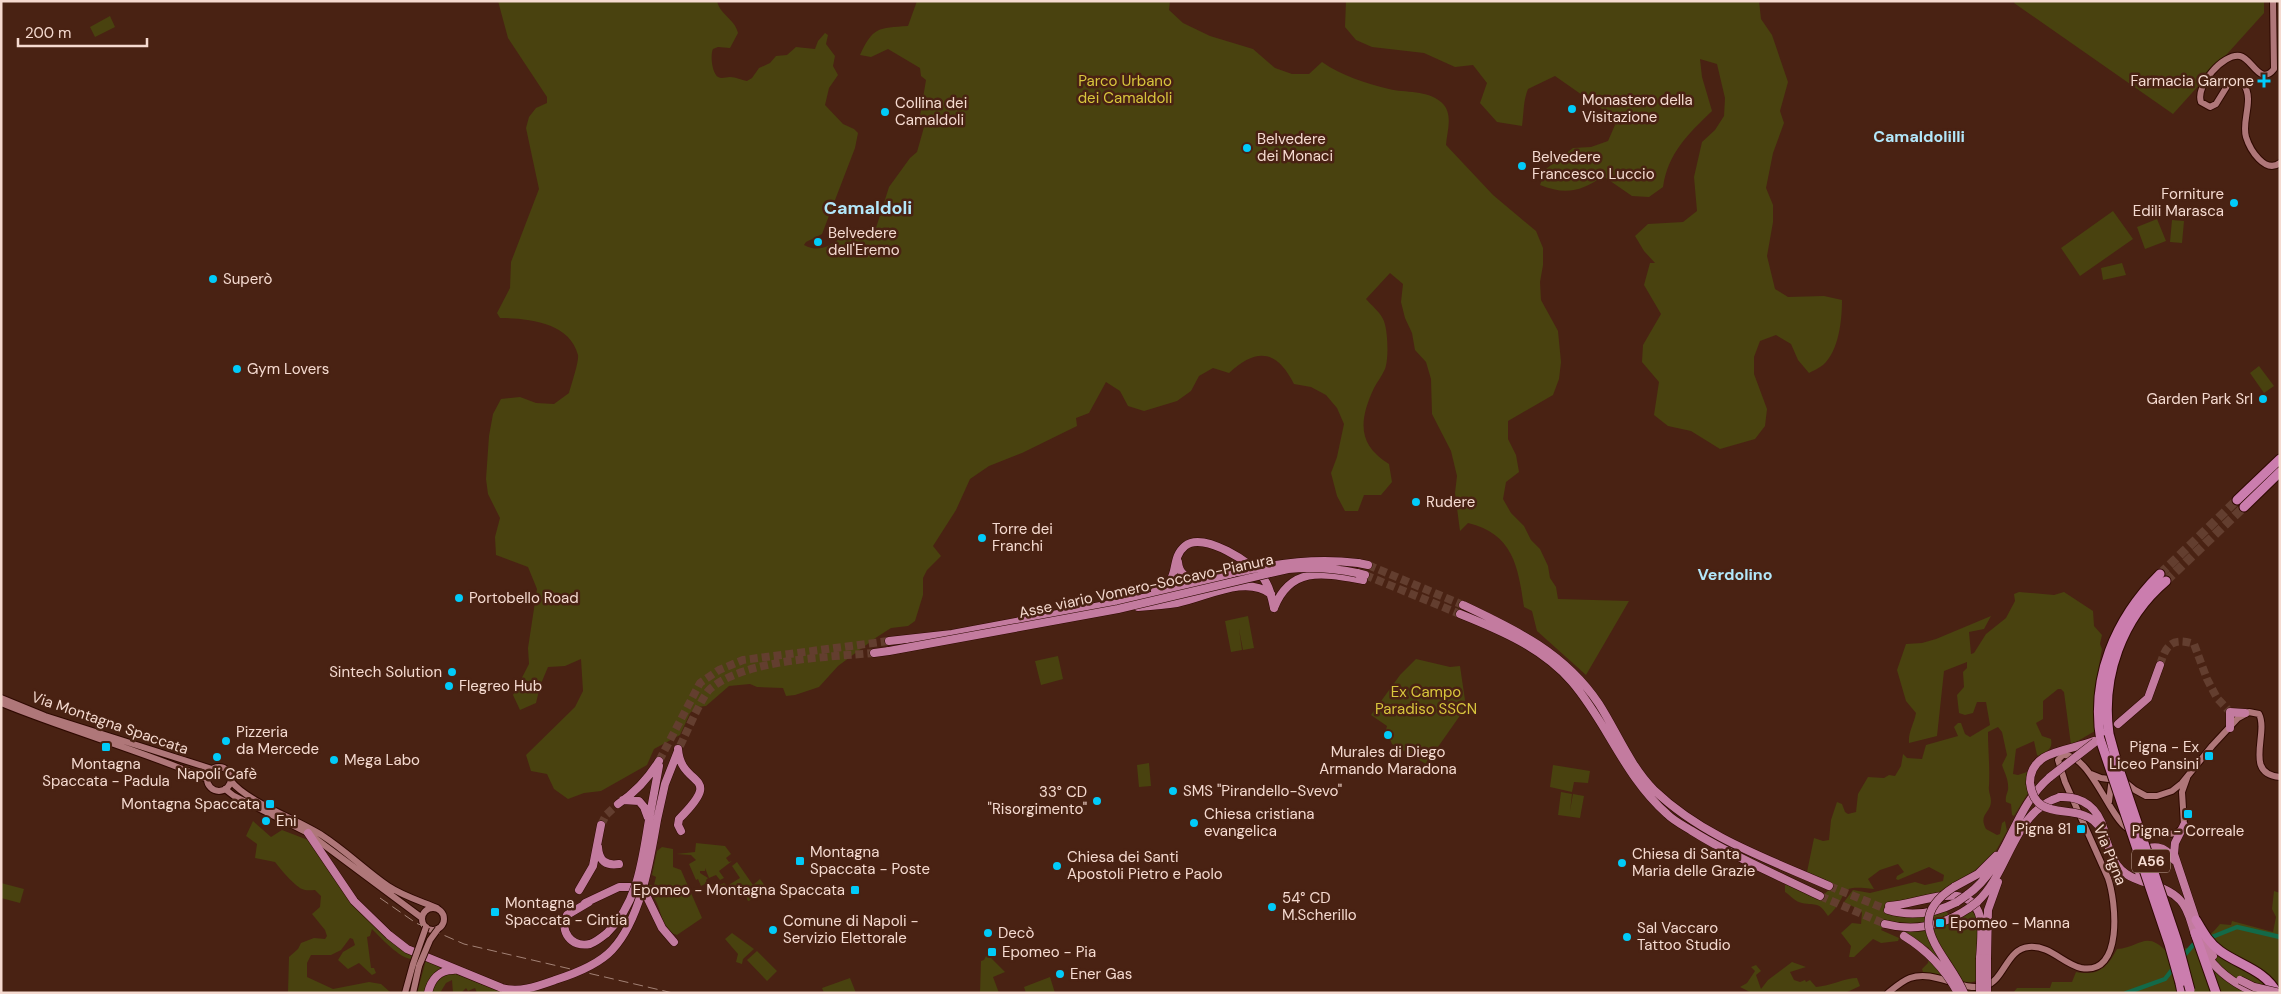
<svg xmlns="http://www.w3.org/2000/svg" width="2281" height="994" viewBox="0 0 2281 994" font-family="'DM Sans',sans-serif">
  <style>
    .green { fill: #49420f }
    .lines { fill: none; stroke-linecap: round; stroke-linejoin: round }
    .canal { stroke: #136a49; stroke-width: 4.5 }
    .trunk-tunnel { stroke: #633e2f; stroke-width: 8; stroke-dasharray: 8 4; stroke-linecap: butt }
    .motorway-tunnel { stroke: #633e2f; stroke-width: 9; stroke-dasharray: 9 4.5; stroke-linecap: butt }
    .secondary-casing { stroke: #2e0900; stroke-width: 8 }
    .trunk-casing { stroke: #2e0900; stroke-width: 9 }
    .motorway-casing { stroke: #2e0900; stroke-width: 11 }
    .secondary { stroke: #af7779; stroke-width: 6 }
    .trunk { stroke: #c37b9f; stroke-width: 8 }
    .motorway { stroke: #cb7dae; stroke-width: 9 }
    .rail { stroke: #a38276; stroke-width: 1; stroke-dasharray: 10 5; stroke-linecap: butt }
    .secondary-bridge-casing { stroke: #2e0900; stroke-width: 8; stroke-linecap: butt }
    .trunk-bridge-casing { stroke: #2e0900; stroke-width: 9; stroke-linecap: butt }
    .motorway-bridge-casing { stroke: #2e0900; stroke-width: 11; stroke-linecap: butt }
    .secondary-bridge { stroke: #af7779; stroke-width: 6 }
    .trunk-bridge { stroke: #c37b9f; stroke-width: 8 }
    .motorway-bridge { stroke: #cb7dae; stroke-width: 9 }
    .poi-dot { fill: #01cbf9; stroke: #492213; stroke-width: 2 }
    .labels { text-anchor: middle; stroke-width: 5; stroke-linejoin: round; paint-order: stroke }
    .shield { fill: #492213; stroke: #c1a397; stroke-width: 1 }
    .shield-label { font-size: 14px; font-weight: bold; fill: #f5dad0 }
    .park-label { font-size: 15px; fill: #d8c63d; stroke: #492213 }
    .poi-label { font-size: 15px; fill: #f5dad0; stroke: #492213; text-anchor: start }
    .street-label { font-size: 15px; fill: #f5dad0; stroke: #492213 }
    .neighbourhood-label { font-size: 16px; font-weight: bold; fill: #b2e7fa; stroke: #492213 }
    .quarter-label { font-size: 18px; font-weight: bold; fill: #b2e7fa; stroke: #492213 }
  </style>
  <rect width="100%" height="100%" fill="#492213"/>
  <path class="green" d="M498,1H717C720,15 735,19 738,33L730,48L718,47L713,49C710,55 712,73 718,77C722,79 726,77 730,77C736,77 741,80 747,81L752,78L759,68L770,63L776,56L787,55L796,47L815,49L818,41L825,33L828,35L826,44L835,56L833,66L838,75L829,88L825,105L843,124L854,129L858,133L855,148L822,234L806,242L804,245C825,256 835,239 852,232C860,229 868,229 876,228L889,187L910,158L917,152L926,120L920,116L926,80L921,76L920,68L888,49L871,57L860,55C873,27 878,28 908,26L917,1H1170L1169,10L1183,23L1210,36L1253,49L1275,68L1292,74H1309L1322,62C1342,76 1365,83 1389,89C1405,93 1428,90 1441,102C1454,113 1447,131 1446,145L1493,195L1536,231L1543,248V265L1540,282L1541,300L1558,331L1561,362L1559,379L1553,395L1508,421V439L1516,455L1519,472L1506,482L1503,499L1511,513L1524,526L1531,540L1540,549L1548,566L1550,578L1556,587L1558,599L1629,601L1586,675L1537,631L1532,611L1524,607C1518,566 1513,534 1468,523L1460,531L1455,493L1457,476L1451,451L1432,414L1431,379L1426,362L1415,350L1412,333L1405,318L1401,302L1403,284L1390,273L1366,299C1371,305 1380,312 1383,319C1388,328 1389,359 1385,369C1382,376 1377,382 1374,388C1359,420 1357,445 1389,464L1392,482L1381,495H1364L1358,511H1345L1337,496L1331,473L1337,457L1344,424L1337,408L1326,395L1311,387L1294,384C1277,350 1257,347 1229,373L1213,368L1199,376L1191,391L1177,401L1144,411L1128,406L1120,391L1106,382L1089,413L1076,418L1077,426L1022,453L989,466L970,479L956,510L933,546L941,556L927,570L923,578V595L915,621L908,626L891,628L877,637L838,666L819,687L795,695L786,696L783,688L757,687L750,684L729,686L706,706L697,707L690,713L680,735L654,749L647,765L601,791L584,793L568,799L554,789L547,774L531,771L526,755L575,707L583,691L581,659L565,666L548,667L540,686L536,703L520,710L513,695L529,664L528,648L537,589L528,567L496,555L495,537L500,518L488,494L486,479L489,436L493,414L501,399L520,397L536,403L554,404L569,393C571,385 579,362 578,355C570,322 527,318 500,318L497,313L510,288L511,262L539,189L526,128L529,117L536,108L547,103V97L508,38Z
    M1346,1H1759L1761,19L1772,35L1788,82L1780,111L1784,123L1773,153L1766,188L1773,205V222L1767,256L1775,289L1788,297L1824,296L1842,300C1842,320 1839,351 1823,365C1819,368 1813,371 1809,373L1798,360L1791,344L1776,335L1760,341L1754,357V374L1767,409L1765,426L1755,439L1720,449L1691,431L1668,426L1654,415L1659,382L1642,362L1643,345L1661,314L1644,285L1650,263H1655L1644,251L1635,236L1648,224L1683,222L1697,211L1694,177L1702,142L1715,130L1724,116L1725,98L1717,64L1700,59L1702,77L1712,111C1688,134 1668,153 1663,187L1649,197L1632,196L1603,176C1581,192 1565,195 1540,185L1546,169L1573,148L1591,147L1608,141L1615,125L1605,111L1555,76L1528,89C1523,101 1524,113 1522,126L1497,122L1480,103L1487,83L1473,65L1455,67L1424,53L1372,47L1356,40L1345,27Z
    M2015,1H2264V13L2173,114L2014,3Z
    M110,16L115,27L95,37L90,27Z
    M2113,211L2133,239L2080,276L2061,248Z
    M2157,219L2166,241L2145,249L2137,227Z
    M2172,220L2184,221L2182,243L2170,242Z
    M2122,263L2126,275L2103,280L2101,268Z
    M2259,366L2274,386L2264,393L2250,373Z
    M2019,592L2054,595L2064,592L2093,611L2094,626L2102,635L2100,644L2102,649L2094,692L2095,731L2071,745L2064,692L2061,689H2058L2043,701V719L2036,723L2042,736L2051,739C2053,750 2047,750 2039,756L2037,755L2034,741L2016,749L2013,774L2018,775L2027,772L2028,793L2014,816L2012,815L2011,804L2006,802C2005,797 2007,794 2008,790C2009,780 2005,774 2002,765L2007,755L2002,732L1998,727L1988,732C1988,750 1990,767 1989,786C1988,791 1991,796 1991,801C1991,813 1978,814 1986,829L1997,835L2000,834L2002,823L2005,821L2007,831L1997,849L1987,861L1974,871L1936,894L1887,913L1946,911L1949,915C1933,927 1903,926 1885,921L1881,930L1899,938L1898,941L1881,943L1873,939L1854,957H1849L1851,946L1841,933L1852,923L1861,924L1862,913L1860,910L1844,902L1853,890L1870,893L1915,882L1925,885L1943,881L1944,875L1929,867L1898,880L1896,879L1897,876L1904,872L1898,864L1880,870L1868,879L1874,889C1832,884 1853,894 1828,916C1818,901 1817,906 1802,903C1795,902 1790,895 1785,892V883L1821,897L1830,889L1831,884L1807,872L1814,838L1823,841L1829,840L1831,820L1837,802L1842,804L1845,812L1848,814L1856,812L1858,794L1868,777L1884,778L1889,775L1895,776L1901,766L1903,754L1907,758L1922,759L1926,745L1958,736L1954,727L1958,723H1961L1965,734L1970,737L1990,725L1986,702H1977L1973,713L1965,715L1959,713L1957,695L1964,687L1963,672L1967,668V662L1944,671L1937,736L1909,743C1908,732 1914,724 1916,713L1906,701L1897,670L1906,644L1922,643L1936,639L1991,616L1984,629L1969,632L1971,654L1974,653L1986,634L2006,618L2015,601L2014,594Z
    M1248,616L1254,648L1243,650L1239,629L1242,650L1231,652L1225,621Z
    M1058,656L1063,679L1041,685L1035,661Z
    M1416,659L1450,667L1460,666L1466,707L1426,764L1392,744L1386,730L1387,726L1371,715L1400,675Z
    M1149,763L1151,786L1139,787L1137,765Z
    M1553,765L1590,771L1588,783L1574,782L1572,792L1550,787Z
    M1561,792L1572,794L1570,811L1573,794L1584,796L1580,818L1558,815Z
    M253,821L271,837L282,830L308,840L349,900L413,954L412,959C400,959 380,937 372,929L370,936L367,937L371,968H374L376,973L372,975L359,963L348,969L338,960L343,952L355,945L353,939L350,938L341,950L331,955H311L307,963V977L333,989L369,982L381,984L390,992L288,993L289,957L298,949L301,943L314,938L325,939L327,936L325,930L312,914L320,907L321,896L315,890C311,890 306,891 302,889C294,885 281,870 275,862L255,858L257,844L246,836Z
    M696,843L725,846L731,854L726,858L729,862L732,861L719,871L724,878L720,880L716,875L709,878L705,868V871H700V873L708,878L706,880L707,883L701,886L698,879L696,880L689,864L696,860L691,855L676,854L695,852Z
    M662,847L673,849V867L681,870L702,918L677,935C658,930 663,899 647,891L649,885H654L656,877L652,875L657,851Z
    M737,862L753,885L760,879L770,893L748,901L744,892L728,897L726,893L720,895L715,892L712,885L718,882L720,885L724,883L727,886L740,878L732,866Z
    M1,883L24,889L20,903L1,898Z
    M2274,891L2280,893V993H2013L2017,988H2050L2052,982H2072L2076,972C2099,976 2107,968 2117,949C2141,947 2146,929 2168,953C2192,947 2204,944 2220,924L2231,925L2232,921L2273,932L2276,917L2272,909Z
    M1972,911L1977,918L1978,926L1976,981L1969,983L1923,972L1922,969L1928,963L1929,948L1902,932L1946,925Z
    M732,933L754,949L743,959L742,964L736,962L738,954L725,939Z
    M757,951L777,971L767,981L747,960Z
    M987,954L1005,972L993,977L999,993H980L981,961L984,960Z
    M426,960L445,970L425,993H417Z
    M1792,962L1806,967L1790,972L1794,980L1800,982L1805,980L1806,982L1810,980L1816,987C1830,986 1845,978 1857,978L1860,986L1845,993H1752L1740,987L1747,983L1755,971L1751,967L1756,965L1761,971L1756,975L1761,989L1768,980Z
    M449,973L455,974L503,993H477L475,988L468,991L466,988L461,993H453L452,980L446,983L440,993H430L439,977Z
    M1050,977L1055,993H1026L1024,987Z
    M850,978L856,993H824L822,988Z"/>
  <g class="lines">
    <path class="canal" d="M2207,939L2237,927L2280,937
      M2182,958L2193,945L2200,942
      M2126,993L2165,979L2175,966"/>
    <path class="trunk-tunnel" d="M1368,565L1463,605
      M1365,575L1460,614
      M2160,665C2166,645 2172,637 2194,644L2207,679L2217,698L2230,712
      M680,746C686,734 702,696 710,689C745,659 829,657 874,653
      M659,761L700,683L719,670L743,660L889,641
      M601,825L606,815L618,804
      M1829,886L1888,910
      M1820,896L1885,924"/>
    <path class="motorway-tunnel" d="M2160,574L2237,500
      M2166,581L2244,507"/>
    <g class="secondary-casing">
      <path id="secondary" d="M2273,1L2274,69C2260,87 2252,58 2240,56C2223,53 2195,86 2201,102L2210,107L2216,104L2229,83L2236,81L2243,83C2255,100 2241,120 2246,137C2250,150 2265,174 2280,163
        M1,698L45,716L212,769
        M1,703C69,731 140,750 207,779
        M207 779a12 12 0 1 1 24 0a12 12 0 1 1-24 0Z
        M2091,774L2101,778L2124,781L2135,790L2146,796H2157L2172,791L2182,783L2212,746L2238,718L2249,712L2259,714C2269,734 2243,774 2280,777
        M231,781C247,802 299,820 323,836C346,851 365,870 388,886C403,896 420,901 437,908
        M225,789L234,796L308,833L422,918
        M2109,802L2111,785L2117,780
        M422 919a11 11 0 1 1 22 0a11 11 0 1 1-22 0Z
        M405,993L413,964
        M413,993L419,966
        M1888,993C1894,988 1902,981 1910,978C1935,969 1960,992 1985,986C2005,980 2006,949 2029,947C2050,945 2063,964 2081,968C2124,976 2116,901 2108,878L2065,782L2058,760L2063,755C2089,753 2109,816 2127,828C2137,835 2149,834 2160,834C2170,834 2179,835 2184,825L2182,792L2187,778"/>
    </g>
    <g class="trunk-casing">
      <path id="trunk" d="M1178,562C1179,575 1189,580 1201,580
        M1358,563L1368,565
        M1357,573L1365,575
        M1155,591C1183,582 1168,560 1185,546C1203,531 1253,563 1264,579C1270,588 1272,598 1274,608
        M1463,605C1516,630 1565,653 1599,704C1617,732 1630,766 1654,790C1703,837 1768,859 1829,886
        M1138,607C1151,606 1164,605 1177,603C1205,598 1245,574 1271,594
        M1274,608C1291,565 1324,573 1363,580
        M1460,614C1500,630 1543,648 1572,682C1608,724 1624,776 1667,814C1674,821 1684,826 1692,831C1732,856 1777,875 1820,896
        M889,641L952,634L1143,598L1238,572
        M874,653L889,651
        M2118,724L2148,698L2160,665
        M2230,728V712L2245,713
        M678,749C681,789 726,772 679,819L678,825L681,831
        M2030,783C2030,749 2071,751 2094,741
        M623,800L639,801L644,807L648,818
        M618,804C636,792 648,779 659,761
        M649,820L659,766
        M657,820L665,784L678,751
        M2184,825L2175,843L2174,854L2195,917
        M308,833L354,901L389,935L407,949L502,988
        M598,847C599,861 606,866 619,864
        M2110,851C2122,889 2158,877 2180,900C2190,910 2191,926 2197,939
        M2148,883C2120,862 2155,829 2174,860
        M1954,887L1978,874L1996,856
        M579,890L593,866L601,825
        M646,895L662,928L674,942
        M1967,895C2008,866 2012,809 2050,777
        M589,902L567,915C559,931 571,948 590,944C596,942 602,937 607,933
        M1977,902C2010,872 2013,811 2060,797
        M585,903L619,887H630
        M1889,906C1917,906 1974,874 1981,922C1982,934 1981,946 1980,958
        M1888,910C1912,917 1936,913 1957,902
        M1885,924C1915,932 1944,925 1969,908
        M2200,933L2213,956
        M2204,951C2216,971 2234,984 2256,993
        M1987,958L1988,910L1998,882
        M428,993C431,980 439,970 453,970"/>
    </g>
    <g class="motorway-casing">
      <path id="motorway" d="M2237,500L2280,459
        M2244,507L2280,472
        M2109,734C2101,677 2122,618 2166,581
        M2101,742C2090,678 2115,619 2160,574
        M2196,920C2203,932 2209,943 2220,951C2239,965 2265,970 2277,993
        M2195,933L2216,993
        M2180,983L2182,993"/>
    </g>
    <use href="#secondary" class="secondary"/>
    <use href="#trunk" class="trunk"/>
    <use href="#motorway" class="motorway"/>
    <path class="rail" d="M380,898L416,923L464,944L673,993"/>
    <g class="secondary-bridge-casing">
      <path id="secondary-bridge" d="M413,964L426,927
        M419,966L430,940L438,929"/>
    </g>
    <g class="trunk-bridge-casing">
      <path id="trunk-bridge" d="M1238,572C1279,563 1316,558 1358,563
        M889,651L1118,609L1288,569C1312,567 1333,568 1357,573
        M2050,777L2095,742
        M2030,783C2035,823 2072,803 2094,821C2103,828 2106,840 2110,851
        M2060,797C2083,796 2098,808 2104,830
        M1954,887C1899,922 1948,954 1964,993
        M1957,902L1967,895
        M1969,908L1977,902
        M607,933C638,903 642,861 649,820
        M1904,936C1927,950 1945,969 1958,993
        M2240,980L2254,987L2280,993
        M502,988C520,993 538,986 555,980C574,974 598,965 612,950C641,919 650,860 657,820
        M1980,993V958
        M1987,993V958"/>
    </g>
    <g class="motorway-bridge-casing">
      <path id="motorway-bridge" d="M2109,734L2117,763L2177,941L2190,990
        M2101,742L2169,944L2180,983"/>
    </g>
    <use href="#secondary-bridge" class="secondary-bridge"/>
    <use href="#trunk-bridge" class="trunk-bridge"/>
    <use href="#motorway-bridge" class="motorway-bridge"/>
  </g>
  <g class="poi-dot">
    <path d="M2261.5 73.5h5v5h5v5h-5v5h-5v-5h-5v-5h5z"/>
    <circle cx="1572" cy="109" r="5"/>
    <circle cx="885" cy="112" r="5"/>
    <circle cx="1247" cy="148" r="5"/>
    <circle cx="1522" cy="166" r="5"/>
    <circle cx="2234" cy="203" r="5"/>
    <circle cx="818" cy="242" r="5"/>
    <circle cx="213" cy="279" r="5"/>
    <circle cx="237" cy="369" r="5"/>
    <circle cx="2263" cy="399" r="5"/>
    <circle cx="1416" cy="502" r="5"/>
    <circle cx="982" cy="538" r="5"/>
    <circle cx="459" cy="598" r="5"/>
    <circle cx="452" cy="672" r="5"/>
    <circle cx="449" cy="686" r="5"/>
    <circle cx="1388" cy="735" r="5"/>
    <circle cx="226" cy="741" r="5"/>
    <rect x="101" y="742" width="10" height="10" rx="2.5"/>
    <rect x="2204" y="751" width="10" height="10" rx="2.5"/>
    <circle cx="217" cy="757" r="5"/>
    <circle cx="334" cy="760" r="5"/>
    <circle cx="1173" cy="791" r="5"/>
    <circle cx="1097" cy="801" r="5"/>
    <rect x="265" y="799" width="10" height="10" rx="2.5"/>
    <rect x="2183" y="809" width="10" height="10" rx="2.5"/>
    <circle cx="266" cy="821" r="5"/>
    <circle cx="1194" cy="823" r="5"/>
    <rect x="2076" y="824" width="10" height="10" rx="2.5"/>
    <rect x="795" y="856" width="10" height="10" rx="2.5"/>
    <circle cx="1622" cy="863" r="5"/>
    <circle cx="1057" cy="866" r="5"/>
    <rect x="850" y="885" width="10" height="10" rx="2.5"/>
    <circle cx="1272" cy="907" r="5"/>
    <rect x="490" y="907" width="10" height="10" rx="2.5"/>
    <rect x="1935" y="918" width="10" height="10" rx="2.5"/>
    <circle cx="773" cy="930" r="5"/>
    <circle cx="988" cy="933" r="5"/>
    <circle cx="1627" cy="937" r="5"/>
    <rect x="987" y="947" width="10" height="10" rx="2.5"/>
    <circle cx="1060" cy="974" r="5"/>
  </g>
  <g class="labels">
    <rect class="shield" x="2132" y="849.5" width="38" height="23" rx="4"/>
    <g class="shield-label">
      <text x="2151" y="866">A56</text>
    </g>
    <g class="park-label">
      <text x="1125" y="86">Parco Urbano<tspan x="1125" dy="17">dei Camaldoli</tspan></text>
      <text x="1426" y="697">Ex Campo<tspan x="1426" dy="17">Paradiso SSCN</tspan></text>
    </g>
    <g class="poi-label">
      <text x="2254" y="86" text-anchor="end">Farmacia Garrone</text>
      <text x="1582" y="105">Monastero della<tspan x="1582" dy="17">Visitazione</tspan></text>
      <text x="895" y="108">Collina dei<tspan x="895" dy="17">Camaldoli</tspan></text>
      <text x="1257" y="144">Belvedere<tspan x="1257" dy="17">dei Monaci</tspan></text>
      <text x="1532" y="162">Belvedere<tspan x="1532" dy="17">Francesco Luccio</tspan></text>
      <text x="2224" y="199" text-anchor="end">Forniture<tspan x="2224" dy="17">Edili Marasca</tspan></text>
      <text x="828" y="238">Belvedere<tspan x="828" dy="17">dell'Eremo</tspan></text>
      <text x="223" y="284">Superò</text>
      <text x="247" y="374">Gym Lovers</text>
      <text x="2253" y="404" text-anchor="end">Garden Park Srl</text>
      <text x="1426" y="507">Rudere</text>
      <text x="992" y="534">Torre dei<tspan x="992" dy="17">Franchi</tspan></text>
      <text x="469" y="603">Portobello Road</text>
      <text x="442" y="677" text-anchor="end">Sintech Solution</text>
      <text x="459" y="691">Flegreo Hub</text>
      <text x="236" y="737">Pizzeria<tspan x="236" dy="17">da Mercede</tspan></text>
      <text x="2199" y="752" text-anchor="end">Pigna - Ex<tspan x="2199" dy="17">Liceo Pansini</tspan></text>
      <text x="1388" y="757" text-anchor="middle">Murales di Diego<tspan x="1388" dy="17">Armando Maradona</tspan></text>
      <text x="344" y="765">Mega Labo</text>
      <text x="106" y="769" text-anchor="middle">Montagna<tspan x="106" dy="17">Spaccata - Padula</tspan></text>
      <text x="217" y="779" text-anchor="middle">Napoli Cafè</text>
      <text x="1183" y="796">SMS "Pirandello-Svevo"</text>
      <text x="1087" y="797" text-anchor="end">33° CD<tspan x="1087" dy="17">"Risorgimento"</tspan></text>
      <text x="260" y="809" text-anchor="end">Montagna Spaccata</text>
      <text x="1204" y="819">Chiesa cristiana<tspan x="1204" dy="17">evangelica</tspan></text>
      <text x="276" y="826">Eni</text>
      <text x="2071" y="834" text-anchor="end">Pigna 81</text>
      <text x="2188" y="836" text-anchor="middle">Pigna - Correale</text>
      <text x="810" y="857">Montagna<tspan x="810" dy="17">Spaccata - Poste</tspan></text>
      <text x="1632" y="859">Chiesa di Santa<tspan x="1632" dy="17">Maria delle Grazie</tspan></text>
      <text x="1067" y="862">Chiesa dei Santi<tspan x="1067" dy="17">Apostoli Pietro e Paolo</tspan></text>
      <text x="845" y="895" text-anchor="end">Epomeo - Montagna Spaccata</text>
      <text x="1282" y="903">54° CD<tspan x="1282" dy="17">M.Scherillo</tspan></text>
      <text x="505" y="908">Montagna<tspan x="505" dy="17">Spaccata - Cintia</tspan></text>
      <text x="783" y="926">Comune di Napoli -<tspan x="783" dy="17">Servizio Elettorale</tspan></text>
      <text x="1950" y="928">Epomeo - Manna</text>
      <text x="1637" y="933">Sal Vaccaro<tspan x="1637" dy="17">Tattoo Studio</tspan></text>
      <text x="998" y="938">Decò</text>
      <text x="1002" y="957">Epomeo - Pia</text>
      <text x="1070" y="979">Ener Gas</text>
    </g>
    <g class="street-label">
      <text transform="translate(1146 586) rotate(-12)" y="5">Asse viario Vomero-Soccavo-Pianura</text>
      <text transform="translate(110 723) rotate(19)" y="5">Via Montagna Spaccata</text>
      <text transform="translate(2110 855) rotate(68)" y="5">Via Pigna</text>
    </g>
    <g class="neighbourhood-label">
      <text x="1919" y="142">Camaldolilli</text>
      <text x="1735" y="580">Verdolino</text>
    </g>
    <g class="quarter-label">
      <text x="868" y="214">Camaldoli</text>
    </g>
  </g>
  <rect width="2281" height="994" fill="none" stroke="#f5dad0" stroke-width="5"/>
  <path d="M18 38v8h129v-8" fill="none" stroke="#f5dad0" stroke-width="2.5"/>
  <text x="25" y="38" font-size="15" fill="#f5dad0" stroke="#492213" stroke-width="4" paint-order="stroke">200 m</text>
</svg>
